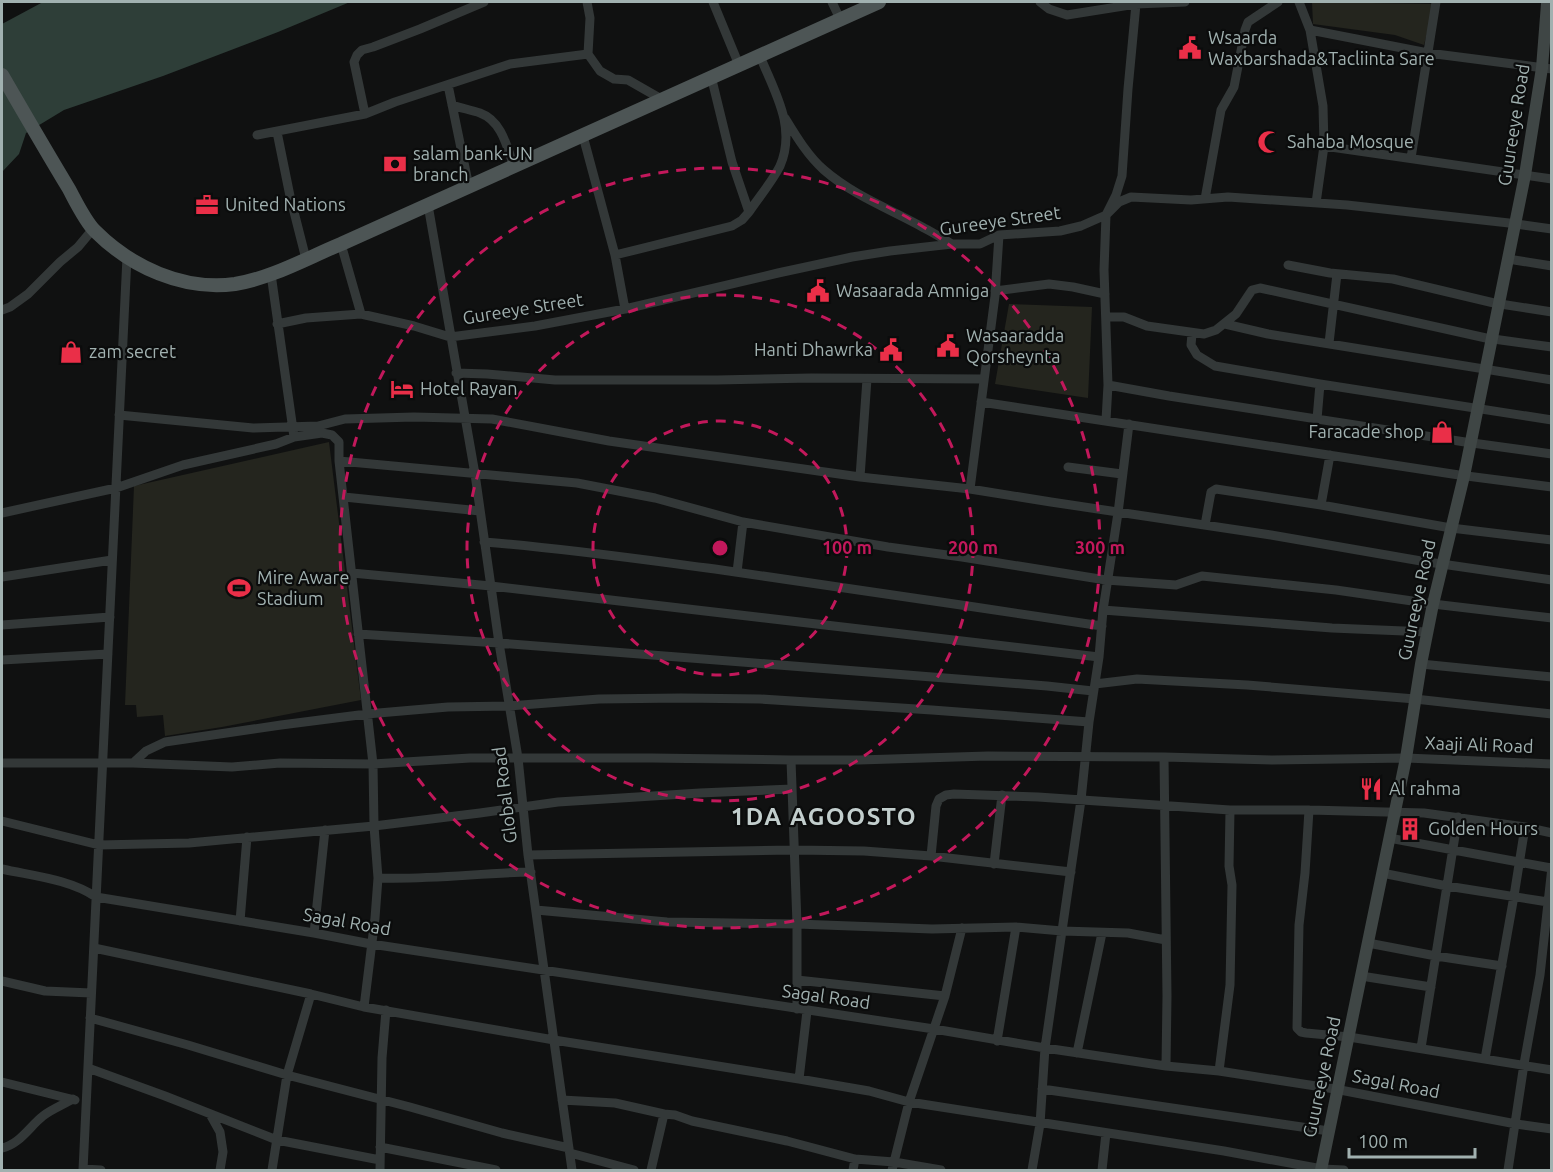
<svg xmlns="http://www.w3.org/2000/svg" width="1553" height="1172" viewBox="0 0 1553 1172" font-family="Ubuntu,sans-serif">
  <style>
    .green { fill: #24251e }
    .water { fill: #2e3e38 }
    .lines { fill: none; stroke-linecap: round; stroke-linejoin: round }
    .street { stroke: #333838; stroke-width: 9 }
    .secondary { stroke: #3f4645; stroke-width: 12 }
    .primary { stroke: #4d5555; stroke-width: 14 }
    .ring { fill: none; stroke: #c2185b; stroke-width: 3; stroke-dasharray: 10 8 }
    .labels { text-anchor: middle; stroke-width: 4.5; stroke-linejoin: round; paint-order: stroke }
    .poi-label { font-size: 18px; fill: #a1b1b0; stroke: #0b0c0c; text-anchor: start }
    .street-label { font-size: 18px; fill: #a1b1b0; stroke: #0b0c0c }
    .district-label { font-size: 24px; font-weight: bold; letter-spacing: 1.5px; fill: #c2cecd; stroke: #0b0c0c }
    .centre { fill: #c2185b; stroke: #0b0c0c; stroke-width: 3 }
    .ring-label { font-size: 18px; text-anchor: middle; font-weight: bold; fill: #c2185b; stroke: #0b0c0c; stroke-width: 4.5; stroke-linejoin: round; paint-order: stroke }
  </style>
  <rect width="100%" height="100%" fill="#101111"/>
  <path class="green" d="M1312,2L1434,4L1424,45L1395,35L1313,24Z
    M1009,304L1092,307L1088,398L995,384Z
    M329,442L361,700L222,727L165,736L163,715L137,717L136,705H125L134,486Z"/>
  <path class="water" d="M43,2H350L278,32L163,76L64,110L26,133L19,154L2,172V24Z"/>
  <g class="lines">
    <path class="street" d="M587,2L590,18L588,54L600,71L614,79L628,80L663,100
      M713,2L739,65
      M832,2L840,19
      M1040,2L1049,9L1067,15L1136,4L1185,2
      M1299,2L1310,30L1323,106L1324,146L1316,203
      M1310,30L1428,53L1552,69
      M448,85L469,187
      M452,105C461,108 471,110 480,113C502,121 507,147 514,167
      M365,114L354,62L357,55L362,50L373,47L420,29L484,2
      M785,118C796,136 808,156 824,170C854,196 890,209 924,228C934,233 943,239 952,244
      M277,132L290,196L306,259
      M257,135L365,114L395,102L510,64L588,54
      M583,136L615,255L625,309
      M1324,146L1552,179
      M1411,158L1436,2
      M1205,199L1221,110L1234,87L1245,30L1248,22L1278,2
      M428,205L475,474L499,643L518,758L528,855L572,1170
      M749,212C759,197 772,182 780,166C797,127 774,91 760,56
      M341,244L361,314
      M615,255L732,226L742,220L749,212L732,162L711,76
      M1508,259L1552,266
      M1288,265L1330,273L1393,279L1494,303L1552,312
      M271,274L294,437L322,433L332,435L339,442V461L373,764L374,826L378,878L375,918L364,1007
      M995,291L1049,284L1073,287L1105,294
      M2,310L10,307L28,294L60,262L78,247L93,229
      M1106,317H1124L1147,326L1204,334L1216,330L1236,314L1252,290L1260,288L1486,338L1552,347
      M277,324L306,318L361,314L414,326L450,337L535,326L625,309L778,273L852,257L890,251L952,244H980L999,235L1060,231L1081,226L1106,215L1119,202L1131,197L1191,200L1228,197L1347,205L1509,223L1552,229
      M1225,324L1268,334L1552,380
      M1192,334L1191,345L1197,355L1215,366L1320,384L1552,420
      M1329,343L1337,274
      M456,373L487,374L555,380H717L811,378L984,379
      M1108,385L1169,396L1465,442L1552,454
      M981,402L1459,475L1552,487
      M119,415L253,428L318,426L345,419L414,417L492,419L609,441L860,477L970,489L1051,502L1271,535L1421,561L1552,580
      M1317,419L1320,384
      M1106,420L1108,385L1104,270L1106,215L1116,195L1122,176L1128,89L1136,4
      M339,461L577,483L655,498L743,522L888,547L962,557L1106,580L1176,585L1202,576L1336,590L1433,604L1552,618
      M1068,467L1122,474
      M860,477L867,379
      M970,489L995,296L999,235
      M344,497L480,511
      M1321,505L1330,455
      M2,513L116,488L183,465L276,444L294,437
      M1205,525L1211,492L1216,489L1321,505L1451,528L1552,540
      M484,542C562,548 638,559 715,569C844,587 973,607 1102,626
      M737,572L743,522
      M352,573L491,586L1099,657
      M2,577L112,560
      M1103,610L1332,628L1428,632
      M2,625L110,617
      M358,634L499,643L1047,686L1093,691
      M2,660L108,654
      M1421,664L1552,677
      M1095,684L1137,679L1247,685L1415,699L1552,714
      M1164,757L1167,996L1166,1066
      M791,760L797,924V1009
      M2,763H133L232,767L280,763L373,764L470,758H652L791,760H859L988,756L1164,757L1272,760L1406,758L1552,764
      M133,763L146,751L165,742L281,725L367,714L448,707L509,706L599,699L681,698L760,699L932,710L1089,722
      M1309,810L1305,873L1299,925L1297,1028L1301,1032L1306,1033L1349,1037L1552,1070
      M2,821L99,845L189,843L374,826L480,813L558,802L700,793L792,789
      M1389,838L1551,868
      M528,855L794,850L864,851L931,856L1071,872
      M931,856L936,806L939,799L946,795L954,794L1038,797L1230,810H1309L1424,813L1525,827L1552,833
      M994,864L1002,795
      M2,869C33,876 69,879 96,897L314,933L371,944L934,1029L1045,1048L1166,1066L1219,1071L1335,1089L1516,1124L1552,1129
      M1382,873L1447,886L1548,902
      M378,878C429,880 480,873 531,872
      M536,910L667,922L797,924L932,929L1016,927L1062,931L1128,933L1166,940
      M240,921L247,837
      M314,933L325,830
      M1368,943L1436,956L1502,966
      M94,948L311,994L364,1007L554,1040L799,1079L869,1091L909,1102L1224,1151L1322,1169L1344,1170
      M1361,976L1431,987
      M797,980L945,996
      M2,981L45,991L91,993
      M90,1018L188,1045L287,1075L410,1107L502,1133L569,1148
      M997,1041L1016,927
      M1421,1048L1458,817
      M1077,1053L1102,933
      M1485,1059L1514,896L1525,827
      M88,1068L165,1096L277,1140L380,1160
      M1219,1071L1230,985L1232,885L1229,866L1230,810
      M799,1079L807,1011
      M2,1082L75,1100
      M1042,1089L1329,1131
      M562,1100L615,1103L664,1114L675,1115L692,1121L787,1141L855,1159L894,1162L941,1170
      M210,1114L220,1132L223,1152L220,1170
      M380,1147L496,1170
      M2,1148C19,1145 30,1126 43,1116C52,1109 63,1105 73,1099
      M570,1153L634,1170
      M83,1169L101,1170
      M83,1170L127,257
      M272,1170L287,1075L311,994
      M380,1170L382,1058L386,1010
      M651,1170L664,1114
      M853,1170L855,1159
      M892,1170L909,1102L945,996L962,928
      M1032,1170L1040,1124L1045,1048L1081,800L1089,722L1099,657L1103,610L1118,513L1129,424
      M1102,1170L1106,1133
      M1508,1170L1524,1064L1540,975L1552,867"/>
    <path class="secondary" d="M1321,1170L1406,758L1421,664L1433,604L1464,476L1525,175L1542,68L1547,4"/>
    <path class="primary" d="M2,75C24,113 46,151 69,189C76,202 85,221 95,231C131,267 183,291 235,284C272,278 307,258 341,244L879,2"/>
  </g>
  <g class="ring">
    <circle cx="720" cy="548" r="127"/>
    <circle cx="720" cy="548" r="253"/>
    <circle cx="720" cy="548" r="380"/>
  </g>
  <defs>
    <g id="civic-bare" transform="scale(1.8)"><path d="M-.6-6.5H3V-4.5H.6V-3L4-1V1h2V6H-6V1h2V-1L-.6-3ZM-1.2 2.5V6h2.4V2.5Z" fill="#ea2f48" stroke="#0b0c0c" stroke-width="2.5" paint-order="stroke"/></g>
    <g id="mosque-bare" transform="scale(1.8)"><path d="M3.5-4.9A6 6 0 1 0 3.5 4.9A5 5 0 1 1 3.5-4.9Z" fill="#ea2f48" stroke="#0b0c0c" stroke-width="2.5" paint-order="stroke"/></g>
    <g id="bank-bare" transform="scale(1.8)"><path d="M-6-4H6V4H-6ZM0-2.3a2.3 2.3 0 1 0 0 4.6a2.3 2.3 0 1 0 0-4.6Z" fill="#ea2f48" stroke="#0b0c0c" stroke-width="2.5" paint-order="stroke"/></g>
    <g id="office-bare" transform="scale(1.8)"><path d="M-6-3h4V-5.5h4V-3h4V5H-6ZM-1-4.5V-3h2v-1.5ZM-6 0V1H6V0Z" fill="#ea2f48" stroke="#0b0c0c" stroke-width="2.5" paint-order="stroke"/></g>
    <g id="shop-bare" transform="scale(1.8)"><path d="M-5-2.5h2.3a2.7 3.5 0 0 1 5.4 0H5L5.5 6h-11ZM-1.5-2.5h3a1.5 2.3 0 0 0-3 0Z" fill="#ea2f48" stroke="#0b0c0c" stroke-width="2.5" paint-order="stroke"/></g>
    <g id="hotel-bare" transform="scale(1.8)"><path d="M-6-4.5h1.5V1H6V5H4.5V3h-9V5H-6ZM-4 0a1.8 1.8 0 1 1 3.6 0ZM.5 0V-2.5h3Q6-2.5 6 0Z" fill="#ea2f48" stroke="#0b0c0c" stroke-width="2.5" paint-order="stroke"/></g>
    <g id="stadium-bare" transform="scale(1.8)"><path d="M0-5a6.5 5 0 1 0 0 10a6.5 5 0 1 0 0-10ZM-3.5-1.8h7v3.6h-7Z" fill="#ea2f48" stroke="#0b0c0c" stroke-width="2.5" paint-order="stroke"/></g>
    <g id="restaurant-bare" transform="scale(1.8)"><path d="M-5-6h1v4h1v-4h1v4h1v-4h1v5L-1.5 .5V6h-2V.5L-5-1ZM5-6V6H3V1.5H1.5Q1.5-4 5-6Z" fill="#ea2f48" stroke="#0b0c0c" stroke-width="2.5" paint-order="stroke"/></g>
    <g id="building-bare" transform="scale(1.8)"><path d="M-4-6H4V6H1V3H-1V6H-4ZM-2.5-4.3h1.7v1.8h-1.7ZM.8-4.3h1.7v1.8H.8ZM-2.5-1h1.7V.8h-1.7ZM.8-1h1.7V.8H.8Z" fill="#ea2f48" stroke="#0b0c0c" stroke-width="2.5" paint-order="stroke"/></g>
  </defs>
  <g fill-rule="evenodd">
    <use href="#civic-bare" x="1190" y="48"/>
    <use href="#mosque-bare" x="1269" y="142"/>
    <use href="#bank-bare" x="395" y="164"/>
    <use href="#office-bare" x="207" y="205"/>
    <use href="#civic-bare" x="818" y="291"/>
    <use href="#civic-bare" x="948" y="346"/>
    <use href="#civic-bare" x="891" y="350"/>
    <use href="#shop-bare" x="71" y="352"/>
    <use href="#hotel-bare" x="402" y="389"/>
    <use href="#shop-bare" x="1442" y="432"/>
    <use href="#stadium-bare" x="239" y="588"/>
    <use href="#restaurant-bare" x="1371" y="789"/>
    <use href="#building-bare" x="1410" y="829"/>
  </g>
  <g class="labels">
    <g class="poi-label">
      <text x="1208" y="44">Wsaarda<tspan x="1208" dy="21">Waxbarshada&amp;Tacliinta Sare</tspan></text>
      <text x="1287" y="148">Sahaba Mosque</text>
      <text x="413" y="160">salam bank-UN<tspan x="413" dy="21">branch</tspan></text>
      <text x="225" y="211">United Nations</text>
      <text x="836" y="297">Wasaarada Amniga</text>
      <text x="966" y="342">Wasaaradda<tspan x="966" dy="21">Qorsheynta</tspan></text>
      <text x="873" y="356" text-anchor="end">Hanti Dhawrka</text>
      <text x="89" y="358">zam secret</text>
      <text x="420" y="395">Hotel Rayan</text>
      <text x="1424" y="438" text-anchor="end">Faracade shop</text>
      <text x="257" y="584">Mire Aware<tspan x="257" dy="21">Stadium</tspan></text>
      <text x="1389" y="795">Al rahma</text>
      <text x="1428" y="835">Golden Hours</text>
    </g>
    <g class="street-label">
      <text transform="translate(1514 125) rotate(-81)" y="6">Guureeye Road</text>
      <text transform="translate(1000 221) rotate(-8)" y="6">Gureeye Street</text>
      <text transform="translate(523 309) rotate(-9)" y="6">Gureeye Street</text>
      <text transform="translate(1417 600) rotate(-78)" y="6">Guureeye Road</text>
      <text transform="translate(1479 745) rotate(2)" y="6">Xaaji Ali Road</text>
      <text transform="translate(505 795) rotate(-97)" y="6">Global Road</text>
      <text transform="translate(347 922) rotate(10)" y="6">Sagal Road</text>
      <text transform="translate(826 997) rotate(8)" y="6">Sagal Road</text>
      <text transform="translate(1322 1077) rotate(-78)" y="6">Guureeye Road</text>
      <text transform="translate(1396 1084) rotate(11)" y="6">Sagal Road</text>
    </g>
    <g class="district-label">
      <text x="824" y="825">1DA AGOOSTO</text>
    </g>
  </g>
  <circle cx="720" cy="548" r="9" class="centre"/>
  <g class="ring-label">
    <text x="847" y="554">100 m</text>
    <text x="973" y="554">200 m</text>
    <text x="1100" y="554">300 m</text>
  </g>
  <rect width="1553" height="1172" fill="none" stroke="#a1b1b0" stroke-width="6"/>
  <path d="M1349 1148v9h126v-9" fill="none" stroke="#a1b1b0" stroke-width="3"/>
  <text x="1358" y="1148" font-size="18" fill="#a1b1b0" stroke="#0b0c0c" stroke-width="4.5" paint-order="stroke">100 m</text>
</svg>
